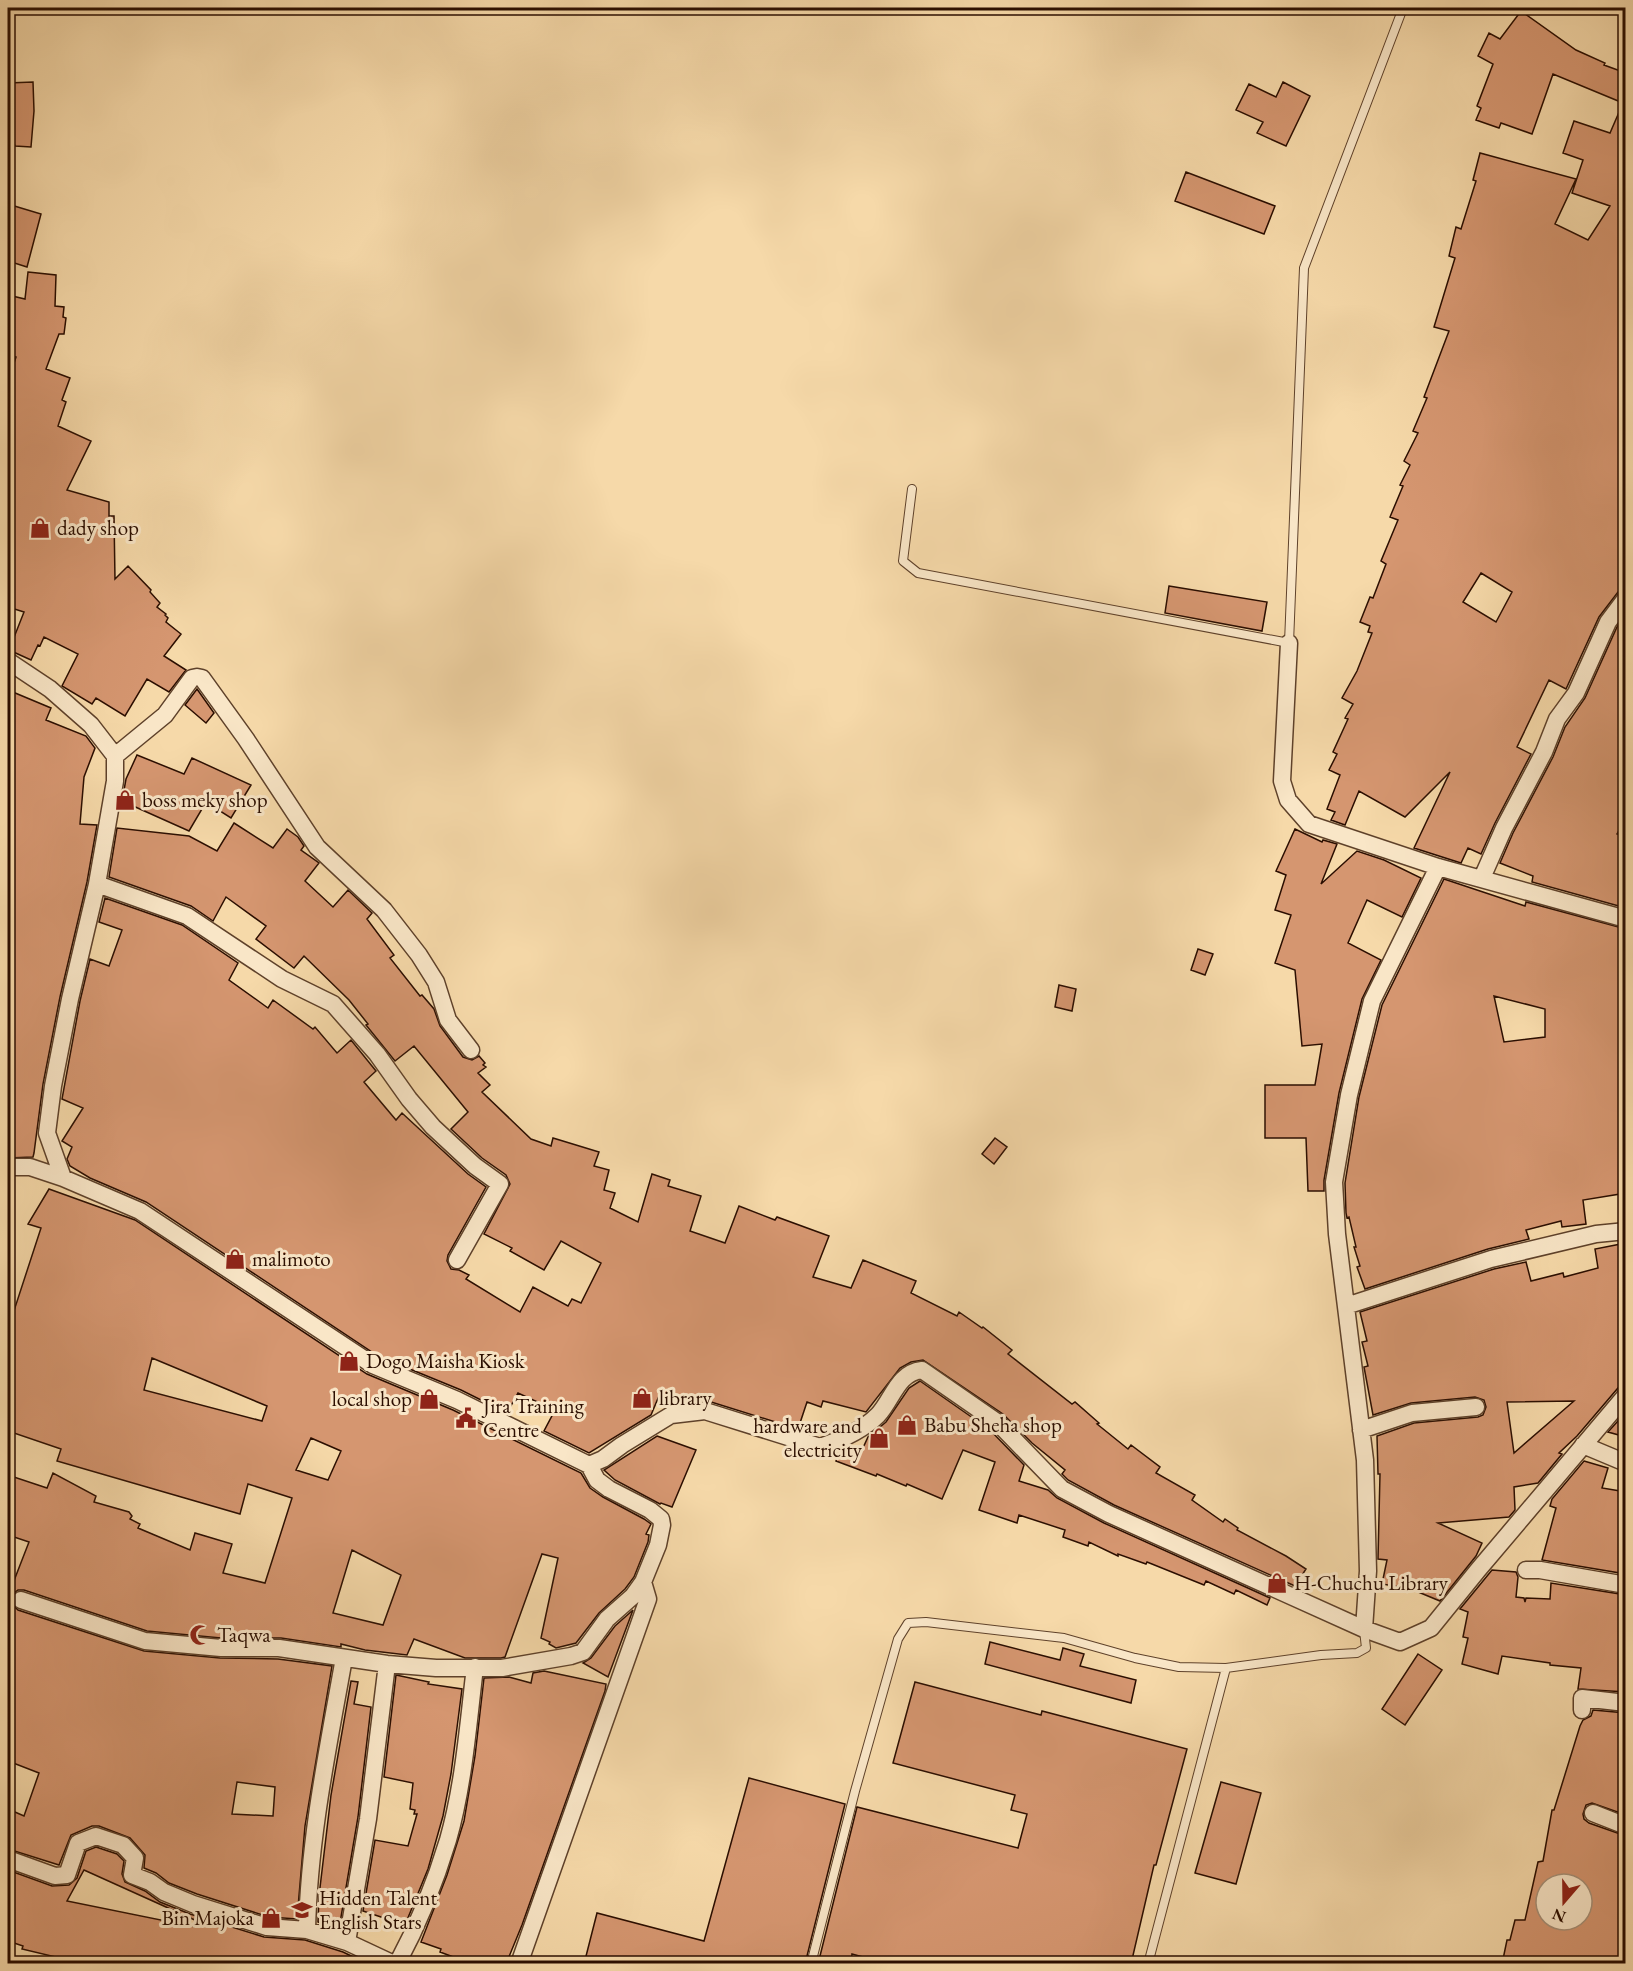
<svg xmlns="http://www.w3.org/2000/svg" width="1633" height="1971" viewBox="0 0 1633 1971" font-family="'EB Garamond',serif">
  <style>
    .building { fill: #d59670; stroke: #2b0e00; stroke-width: 1.5; fill-rule: evenodd }
    .lines { fill: none; stroke-linecap: round; stroke-linejoin: round }
    .lane-casing { stroke: #5e412a; stroke-width: 10 }
    .street-casing { stroke: #5e412a; stroke-width: 19 }
    .lane { stroke: #f9e6c7; stroke-width: 8 }
    .street { stroke: #f9e6c7; stroke-width: 16 }
    .labels { text-anchor: middle; stroke-width: 6; stroke-linejoin: round; paint-order: stroke }
    .poi-label { font-size: 21px; fill: #2b0e00; stroke: #f9e6c7; text-anchor: start }
  </style>
  <rect width="100%" height="100%" fill="#f6d9a9"/>
  <filter id="stains"><feTurbulence type="fractalNoise" baseFrequency=".00333" numOctaves="4"/><feColorMatrix values="0 0 0 0 .2 0 0 0 0 .09 0 0 0 0 .02 0 0 0 .5 -.17"/></filter>
  <radialGradient id="worn" r=".72"><stop offset=".6" stop-color="#630" stop-opacity="0"/><stop offset="1" stop-color="#630" stop-opacity=".3"/></radialGradient>
  <path class="building" d="M1521,11L1576,50L1605,63L1604,65L1626,73V586L1618,592L1599,617L1566,689L1549,680L1517,747L1531,754L1495,823L1481,854L1468,848L1461,863L1414,848L1450,772L1405,817L1359,791L1345,825L1331,820L1335,812L1327,809L1340,775L1329,770L1337,754L1333,752L1348,719L1345,718L1353,704L1342,698L1357,671L1372,633L1368,632L1370,626L1360,622L1370,597L1373,598L1386,564L1381,561L1398,520L1390,517L1403,486L1400,485L1410,465L1404,461L1418,433L1413,431L1427,398L1424,397L1449,331L1434,327L1455,258L1449,256L1456,227L1461,229L1476,181L1473,180L1480,153L1576,179L1555,224L1588,240L1610,206L1572,193L1583,160L1563,153L1574,121L1610,133L1623,103L1553,74L1532,134L1501,123L1499,128L1476,120L1481,108L1477,106L1493,64L1478,56L1489,33L1500,39ZM1481,573L1512,592L1496,622L1463,602Z
    M33,82L34,111L31,147L15,146L14,143L8,142V83Z
    M1283,82L1310,96L1286,146L1257,133L1263,122L1236,110L1249,84L1276,97Z
    M1186,172L1275,206L1264,234L1175,201Z
    M11,205L41,214L27,267L8,261V217Z
    M28,272L56,275L55,306L64,307L63,317L66,318L64,334H59L46,369L70,378L62,400L66,402L58,426L91,441L67,490L109,502V516H114L115,579L128,566L151,590L150,592L160,603L157,607L166,614L165,615L168,618L166,622L181,634L164,656L186,670L169,692L147,679L125,716L96,698L92,704L62,686L78,654L44,637L40,646L38,645L31,660L9,650L24,612L8,607V382L16,357L8,355V295L25,299Z
    M1169,586L1267,602L1262,631L1165,613Z
    M1626,616V819L1617,834L1626,838V908L1532,882L1533,876L1500,863L1513,833L1553,757L1565,727L1585,698L1617,627Z
    M197,689L214,713L206,723L185,705Z
    M8,690L51,708L46,720L86,736L95,748L84,777L80,824L97,825L87,882L60,997L43,1084L34,1153L33,1157L8,1158Z
    M137,755L184,774L192,758L251,785L231,818L206,802L189,831L122,801L126,779Z
    M234,823L273,848L287,829L298,837L304,846L301,850L319,863L305,881L333,907L348,890L372,913L367,919L394,955L390,958L420,996L422,995L434,1009L440,1026L463,1057L472,1060L479,1056L485,1063L483,1065L486,1067L478,1073L490,1085L482,1092L531,1139L551,1146L553,1138L599,1152L594,1166L609,1170L604,1190L615,1193L610,1208L638,1222L652,1174L670,1180L668,1186L701,1196L690,1231L725,1243L739,1206L775,1220L777,1217L829,1236L813,1277L851,1288L863,1260L916,1281L911,1293L957,1316L959,1312L982,1328L983,1327L1012,1350L1008,1354L1072,1404L1075,1402L1099,1423L1097,1424L1128,1449L1131,1445L1160,1467L1156,1473L1195,1495L1192,1500L1223,1522L1225,1519L1238,1528L1237,1530L1286,1556L1306,1569L1295,1586L1114,1505L1068,1480L1062,1474L1065,1470L1032,1443L1003,1414L923,1360L911,1362L900,1368L866,1412L823,1401L821,1407L807,1402L798,1429L708,1401L695,1399L694,1402L681,1400L680,1402L659,1396L651,1415L589,1453L544,1431L555,1410L518,1393L507,1413L461,1390L378,1356L146,1202L90,1178L70,1166L67,1159L72,1147L62,1141L83,1108L62,1099L80,1001L90,959L109,966L122,930L99,922L105,898L182,925L238,963L229,980L268,1008L273,1000L313,1029L315,1027L337,1053L351,1040L376,1071L364,1082L396,1120L402,1113L468,1174L486,1187L448,1255L447,1261L451,1269L459,1270L469,1275L466,1279L520,1312L533,1287L568,1306L572,1299L581,1303L601,1263L561,1241L544,1270L510,1251L512,1248L484,1234L510,1184L506,1175L482,1158L451,1129L468,1112L414,1046L395,1061L366,1025L368,1024L349,1000L304,956L294,968L256,939L266,926L226,897L213,921L191,906L109,877L117,828L189,836L217,851Z
    M1295,829L1322,842L1323,840L1337,844L1321,884L1357,851L1384,860L1421,878L1402,917L1367,900L1348,943L1381,960L1362,999L1339,1093L1324,1180V1191H1308L1306,1138H1265V1085H1315L1322,1044L1302,1046L1295,970L1275,963L1291,915L1275,910L1286,875L1276,871Z
    M1444,879L1525,906L1526,902L1626,929V1193L1583,1200L1586,1224L1562,1227L1561,1221L1526,1230L1529,1239L1488,1249L1365,1289L1357,1267L1360,1266L1354,1247H1356L1349,1217L1347,1218L1346,1213L1345,1183L1359,1097L1382,1005ZM1494,996L1545,1009V1037L1504,1042Z
    M1198,949L1213,954L1205,975L1191,970Z
    M1059,985L1076,989L1072,1011L1055,1007Z
    M995,1138L1007,1147L994,1164L982,1154Z
    M49,1189L135,1220L367,1374L453,1410L581,1473L590,1488L603,1497L644,1519L651,1524L646,1534L649,1535L648,1542L634,1577L625,1589L599,1613L576,1643L556,1648L549,1644L550,1642L541,1638L558,1558L542,1554L505,1657L501,1658H465L414,1639L407,1655L365,1650L341,1644V1647L281,1638H221L147,1631L24,1590H18L14,1593L10,1591L29,1542L8,1535V1475L47,1488L53,1473L96,1496L94,1502L129,1512L132,1516L130,1519L140,1524L138,1528L190,1550L195,1533L232,1544L223,1573L265,1583L292,1498L248,1484L240,1514L57,1461L61,1449L8,1431V1329L41,1228L28,1224ZM152,1358L267,1406L262,1421L144,1390ZM311,1438L341,1451L328,1480L296,1470ZM352,1550L401,1575L383,1625L333,1613Z
    M1626,1243V1385L1618,1388L1577,1436L1559,1453L1562,1454L1538,1483L1514,1487L1515,1510L1509,1517L1438,1523L1482,1543L1476,1556L1440,1601L1411,1589L1382,1584L1387,1560L1378,1559L1380,1474H1378L1377,1436L1414,1423L1478,1417L1483,1415L1486,1407L1484,1400L1475,1397L1411,1403L1373,1415L1364,1367L1368,1366L1362,1342L1367,1341L1360,1312L1494,1269L1526,1262L1531,1281L1563,1273L1564,1277L1598,1268L1595,1249ZM1574,1401L1514,1453L1507,1402Z
    M920,1381L990,1430L1024,1465L1019,1481L1048,1490L1057,1498L1104,1523L1270,1598L1267,1605L1236,1590L1234,1594L1206,1581L1204,1585L1147,1562L1146,1564L1118,1554V1556L1089,1542L1088,1546L1063,1537L1065,1530L1019,1515L1017,1523L979,1510L995,1462L963,1450L942,1499L907,1484L906,1486L877,1474L876,1476L836,1461L839,1451L851,1446L862,1450L868,1437L886,1422L909,1388Z
    M1626,1412V1437L1608,1432Z
    M657,1436L696,1450L672,1507L661,1503L660,1504L615,1480L604,1470Z
    M1584,1461L1608,1468L1602,1488L1626,1492V1537L1623,1554H1626V1574L1542,1560L1556,1508L1550,1506L1552,1499Z
    M1492,1570L1516,1572L1518,1577L1516,1597L1524,1598L1525,1602L1526,1598L1550,1599L1551,1583L1626,1595V1692L1578,1689L1581,1668L1550,1665V1663L1502,1656L1498,1674L1462,1664L1468,1638L1463,1637L1468,1612L1460,1609Z
    M12,1604L18,1610L144,1651L220,1658L278,1659L332,1666L305,1826L297,1919L269,1917L197,1894L169,1883L156,1873L144,1868L145,1855L130,1838L99,1826H92L71,1835L59,1865L8,1849V1809L24,1816L39,1773L8,1761V1620ZM237,1782L275,1787L273,1816L232,1814Z
    M633,1610L608,1677L583,1663L591,1658L615,1626Z
    M990,1642L1060,1660L1063,1648L1084,1654L1080,1666L1136,1680L1131,1703L985,1664Z
    M1418,1654L1442,1670L1405,1725L1382,1709Z
    M544,1671L606,1684L605,1691L522,1925L506,1964H454L456,1958L440,1952L441,1949L421,1942L447,1875L464,1821L475,1756L484,1678L509,1677L531,1683L533,1673Z
    M396,1675L429,1682L428,1684L462,1689L451,1774L443,1816L428,1869L405,1925L363,1911L375,1840L408,1846L417,1814H414L415,1810L410,1809L413,1783L384,1777Z
    M351,1681L358,1682L354,1704L371,1707L358,1817L339,1929L318,1922L319,1896L331,1795Z
    M915,1682L1041,1715L1042,1711L1187,1749L1156,1865H1154L1131,1964H888L852,1954L851,1964H818L857,1807L1018,1848L1027,1814L1011,1810L1015,1795L893,1763Z
    M1593,1710L1626,1713V1815L1592,1803L1586,1805L1583,1814L1584,1819L1589,1823L1626,1836V1964H1502L1507,1940H1510L1515,1920H1525L1538,1862L1543,1861L1552,1810H1554L1580,1726L1583,1720L1591,1716ZM1546,1884H1582V1920H1546Z
    M749,1778L845,1804L805,1964H584L597,1913L704,1941Z
    M1221,1782L1261,1793L1236,1884L1195,1873Z
    M96,1847L117,1854L124,1861L122,1874L125,1882L145,1891L160,1902L190,1914L264,1937L305,1940L343,1952L368,1964H59L60,1958L22,1949L23,1946L8,1941V1870L52,1886L69,1885L77,1878L86,1851ZM84,1870L197,1921L195,1927L67,1901Z"/>
  <g class="lines">
    <g class="lane-casing">
      <path id="lane" d="M912,489L903,561L918,573L1289,643L1304,268L1403,8
        M811,1964L855,1791L898,1639L908,1623L926,1622L1064,1638L1135,1658L1179,1667L1226,1668L1321,1655L1357,1653L1366,1648L1364,1630
        M1148,1964L1226,1668"/>
    </g>
    <g class="street-casing">
      <path id="street" d="M1289,643L1282,781L1288,800L1309,824L1438,867L1626,919
        M8,661L50,689L91,725L115,756V781L97,884L70,999L53,1086L47,1133L63,1178
        M115,756L165,715L192,678L197,677L202,678L246,739L317,847L384,910L419,955L436,982L448,1020L471,1050
        M1438,867L1372,1001L1349,1095L1334,1182L1337,1234L1365,1460L1368,1571L1364,1629L1400,1642L1431,1628L1478,1570L1626,1395
        M1482,878L1504,828L1544,752L1557,719L1576,693L1608,622L1626,598
        M97,884L187,916L282,979L333,1004L377,1054L409,1099L433,1127L475,1166L500,1184L457,1260
        M8,1170L12,1167H30L63,1178L140,1211L373,1365L457,1400L589,1465L603,1459L622,1445L671,1415L705,1411L820,1447C841,1440 862,1431 878,1415C893,1399 897,1373 922,1370L997,1422L1062,1489L1109,1514L1364,1629
        M1346,1306L1491,1259L1596,1234L1626,1231
        M1361,1430L1412,1413L1476,1407
        M1583,1445L1626,1463
        M1526,1570H1540L1626,1585
        M21,1600L145,1641L221,1648H279L387,1664L436,1668H502L571,1656L583,1652L607,1619L633,1596L643,1582L658,1545L662,1525L661,1519L650,1510L609,1489L597,1480L589,1465
        M1582,1710V1698L1626,1703
        M1593,1813L1626,1826
        M8,1859L55,1876L67,1875L78,1843L96,1836L123,1845L135,1858L132,1875L150,1882L164,1892L193,1904L267,1927L307,1930L347,1942L394,1964
        M307,1930C309,1838 328,1748 344,1658
        M347,1942L368,1819L387,1664
        M397,1964C418,1925 435,1883 448,1840C464,1784 468,1725 475,1667
        M519,1964L648,1599L643,1582"/>
    </g>
    <use href="#lane" class="lane"/>
    <use href="#street" class="street"/>
  </g>
  <defs>
    <g id="shop-bare" transform="scale(1.62)"><path d="M-5-2.5h2.3a2.7 3.5 0 0 1 5.4 0H5L5.5 6h-11ZM-1.5-2.5h3a1.5 2.3 0 0 0-3 0Z" fill="#8f2418" stroke="#f9e6c7" stroke-width="2.5" paint-order="stroke"/></g>
    <g id="civic-bare" transform="scale(1.62)"><path d="M-.6-6.5H3V-4.5H.6V-3L4-1V1h2V6H-6V1h2V-1L-.6-3ZM-1.2 2.5V6h2.4V2.5Z" fill="#8f2418" stroke="#f9e6c7" stroke-width="2.5" paint-order="stroke"/></g>
    <g id="mosque-bare" transform="scale(1.62)"><path d="M3.5-4.9A6 6 0 1 0 3.5 4.9A5 5 0 1 1 3.5-4.9Z" fill="#8f2418" stroke="#f9e6c7" stroke-width="2.5" paint-order="stroke"/></g>
    <g id="school-bare" transform="scale(1.62)"><path d="M0-5L7-2L0 1L-7-2ZM-4 1L0 2.5L4 1V4Q0 6-4 4Z" fill="#8f2418" stroke="#f9e6c7" stroke-width="2.5" paint-order="stroke"/></g>
  </defs>
  <g fill-rule="evenodd">
    <use href="#shop-bare" x="40" y="528"/>
    <use href="#shop-bare" x="125" y="800"/>
    <use href="#shop-bare" x="235" y="1259"/>
    <use href="#shop-bare" x="349" y="1361"/>
    <use href="#shop-bare" x="642" y="1398"/>
    <use href="#shop-bare" x="429" y="1399"/>
    <use href="#civic-bare" x="466" y="1418"/>
    <use href="#shop-bare" x="907" y="1425"/>
    <use href="#shop-bare" x="879" y="1438"/>
    <use href="#shop-bare" x="1277" y="1583"/>
    <use href="#mosque-bare" x="200" y="1635"/>
    <use href="#school-bare" x="302" y="1910"/>
    <use href="#shop-bare" x="271" y="1918"/>
  </g>
  <g class="labels">
    <g class="poi-label">
      <text x="57" y="535">dady shop</text>
      <text x="142" y="807">boss meky shop</text>
      <text x="252" y="1266">malimoto</text>
      <text x="366" y="1368">Dogo Maisha Kiosk</text>
      <text x="659" y="1405">library</text>
      <text x="412" y="1406" text-anchor="end">local shop</text>
      <text x="483" y="1413">Jira Training<tspan x="483" dy="24">Centre</tspan></text>
      <text x="924" y="1432">Babu Sheha shop</text>
      <text x="862" y="1433" text-anchor="end">hardware and<tspan x="862" dy="24">electricity</tspan></text>
      <text x="1294" y="1590">H-Chuchu Library</text>
      <text x="217" y="1642">Taqwa</text>
      <text x="319" y="1905">Hidden Talent<tspan x="319" dy="24">English Stars</tspan></text>
      <text x="254" y="1925" text-anchor="end">Bin Majoka</text>
    </g>
  </g>
  <rect width="1633" height="1971" fill="none" stroke="#f6d9a9" stroke-width="30"/>
  <rect x="9" y="9" width="1615" height="1953" fill="none" stroke="#2b0e00" stroke-width="3"/>
  <rect x="15" y="15" width="1603" height="1941" fill="none" stroke="#2b0e00" stroke-width="1.5"/>
  <g transform="translate(1564 1902) rotate(200)"><circle r="28" fill="#f9e6c7" stroke="#a79077" stroke-width="1.5"/>
  <path d="M0-4.5L10 22L0 15L-10 22Z" fill="#8f2418"/>
  <text y="-9" font-size="16" font-weight="bold" text-anchor="middle" fill="#2b0e00">N</text>
  </g>
  <rect width="100%" height="100%" filter="url(#stains)"/>
  <rect width="100%" height="100%" fill="url(#worn)"/>
</svg>
